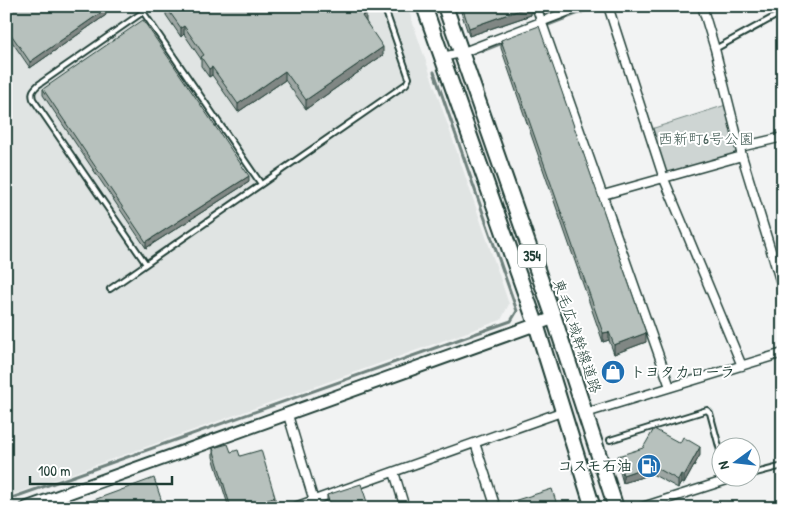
<svg xmlns="http://www.w3.org/2000/svg" width="789" height="514" viewBox="0 0 789 514" font-family="'Patrick Hand','Klee One',sans-serif">
  <style>
    .built { fill: #e0e4e3 }
    .green { fill: #ced5d3; stroke: #768984 }
    .lines { fill: none; stroke-linecap: round; stroke-linejoin: round }
    .stream { stroke: #6d807b; stroke-width: 3 }
    .lane-casing { stroke: #1f3d34; stroke-width: 8 }
    .street-casing { stroke: #1f3d34; stroke-width: 11 }
    .secondary-casing { stroke: #1f3d34; stroke-width: 15 }
    .highway-casing { stroke: #1f3d34; stroke-width: 18 }
    .lane { stroke: #fff; stroke-width: 4 }
    .street { stroke: #fff; stroke-width: 8 }
    .secondary { stroke: #fff; stroke-width: 11 }
    .highway { stroke: #fff; stroke-width: 14 }
    .wall { fill: #9da6a3; stroke: #1f3d34 }
    .shaded-wall { fill: #808784; stroke: #1f3d34 }
    .building { fill: #b7c1bd; stroke: #1f3d34 }
    .labels { text-anchor: middle; stroke-width: 4; stroke-linejoin: round; paint-order: stroke }
    .shield { fill: #fff; stroke: #627771; stroke-width: 1 }
    .shield-label { font-size: 14px; font-weight: bold; fill: #1f3d34 }
    .park-label { font-size: 15px; fill: #425b54; stroke: #fff }
    .street-label { font-size: 15px; fill: #1f3d34; stroke: #fff }
    .poi-label { font-size: 15px; font-weight: bold; fill: #1f3d34; stroke: #fff; text-anchor: start }
  </style>
  <rect width="100%" height="100%" fill="#f2f3f3"/>
  <filter id="ink" filterUnits="userSpaceOnUse"><feTurbulence type="fractalNoise" baseFrequency=".02" numOctaves="2"/><feDisplacementMap in="SourceGraphic" scale="10" xChannelSelector="R" yChannelSelector="G"/><feConvolveMatrix kernelMatrix="1 2 1 2 8 2 1 2 1" color-interpolation-filters="sRGB"/></filter>
  <g filter="url(#ink)">
    <path class="built" d="M6,6H407L509,304L501,320L6,497Z"/>
    <path class="green" d="M729,104L742,156L664,179L648,130Z"/>
    <g class="lines">
      <path class="stream" d="M543,27L597,6
        M482,51L505,42
        M6,500L511,321L517,311L434,72"/>
      <g class="lane-casing">
        <path id="lane" d="M139,6L261,184
          M143,12L38,85C33,90 31,92 33,99L146,264
          M715,49L783,12
          M110,289L406,84L409,78L384,6
          M610,440L707,410L710,413L722,458
          M752,474L783,466
          M728,480L740,476"/>
      </g>
      <g class="street-casing">
        <path id="street" d="M536,6L670,387
          M608,6L664,179L742,366
          M702,6L715,49L742,156L783,290
          M442,57L461,53L582,6
          M740,147L783,137
          M603,195L742,156
          M586,413L783,353
          M288,415L316,508
          M475,443L496,508
          M394,472L405,508
          M292,508L564,411
          M639,508L727,480"/>
      </g>
      <g class="secondary-casing">
        <path id="secondary" d="M26,508L554,318"/>
      </g>
      <g class="highway-casing">
        <path id="highway" d="M424,6L536,324L593,508
          M445,6L554,318L616,508"/>
      </g>
      <use href="#lane" class="lane"/>
      <use href="#street" class="street"/>
      <use href="#secondary" class="secondary"/>
      <use href="#highway" class="highway"/>
    </g>
    <path class="wall" d="M6,6L106,15L30,68L6,33Z
      M164,6H355L366,22L383,55L306,109L285,80L238,112L212,75L209,77L201,66V59L184,34L181,37L166,15V9Z
      M459,6H531V15L469,36Z
      M501,40L646,342L614,354L609,340L603,342L501,48Z
      M43,89L249,182L146,248L43,95Z
      M213,448L240,456L275,505L268,508H229L213,457Z
      M700,455L684,484L681,483L678,488L652,474L623,483L618,465V456Z
      M327,495L369,508H328L327,503Z"/>
    <path class="shaded-wall" d="M531,6V15L469,36V28Z
      M106,9V15L30,68V62Z
      M366,13V22L362,25V16Z
      M184,26V34L181,37V28Z
      M383,47V55L306,109V100Z
      M212,67V75L209,77V69Z
      M285,71V80L238,112V104Z
      M249,176V182L146,248V242Z
      M609,332V340L603,342V333Z
      M646,333V342L614,354V345Z
      M700,447V455L684,484V476Z
      M652,465V474L623,483V475Z
      M681,474V483L678,488V480Z
      M275,497V505L268,508H245Z"/>
    <path class="building" d="M6,6H105L106,9L30,62L6,27Z
      M167,6H355L357,10L362,7L366,13L362,16L383,47L306,100L285,71L238,104L212,67L209,69L201,57L204,55L184,26L181,28L166,7Z
      M462,6H531L469,28Z
      M143,20L249,176L146,242L43,89Z
      M539,26L646,333L614,345L609,332L603,333L501,40Z
      M654,429L680,443L683,437L700,447L684,476L681,474L678,480L652,465L623,475L618,456L643,448Z
      M228,444L231,452L238,450L240,456L261,450L275,497L267,499L268,501L245,508H231L213,448Z
      M154,478L164,508H72Z
      M361,484L369,508H331L327,495Z
      M552,489L558,508H508L507,503Z"/>
  </g>
  <defs>
    <g id="shop-disc" transform="scale(1.25)"><circle r="9.5" fill="#1f6fb2" stroke="#fff"/><path d="M-5-2.5h2.3a2.7 3.5 0 0 1 5.4 0H5L5.5 6h-11ZM-1.5-2.5h3a1.5 2.3 0 0 0-3 0Z" fill="#fff"/></g>
    <g id="fuel-disc" transform="scale(1.25)"><circle r="9.5" fill="#1f6fb2" stroke="#fff"/><path d="M-5.5-6h7V0h2V4h1.3V-2.5L3-4.5l.8-.8L6-3V5H2.5V1h-1V6h-7ZM-4.2-4.7v3.2H.2V-4.7Z" fill="#fff"/></g>
  </defs>
  <g fill-rule="evenodd">
    <use href="#shop-disc" x="613" y="372"/>
    <use href="#fuel-disc" x="649" y="466"/>
  </g>
  <g class="labels">
    <rect class="shield" x="518" y="244.5" width="28" height="23" rx="4"/>
    <g class="shield-label">
      <text x="532" y="261">354</text>
    </g>
    <g class="park-label">
      <text x="706" y="144">西新町6号公園</text>
    </g>
    <g class="street-label">
      <text transform="translate(577 336) rotate(71)" y="5">東毛広域幹線道路</text>
    </g>
    <g class="poi-label">
      <text x="630" y="377">トヨタカローラ</text>
      <text x="632" y="471" text-anchor="end">コスモ石油</text>
    </g>
  </g>
  <rect width="789" height="514" fill="none" stroke="#fff" stroke-width="25"/>
  <rect x="12" y="12" width="764" height="489" fill="none" stroke="#1f3d34" stroke-width="2" filter="url(#ink)"/>
  <g transform="translate(736 462) rotate(255)"><circle r="24" fill="#ffffff" stroke="#a5b1ae"/>
  <path d="M0-4L9 19L0 12L-9 19Z" fill="#1f6fb2"/>
  <text y="-8" font-size="14" font-weight="bold" text-anchor="middle" fill="#1f3d34">N</text>
  </g>
  <path d="M30 476v8h142v-8" fill="none" stroke="#1f3d34" stroke-width="2.5"/>
  <text x="38" y="476" font-size="15" fill="#1f3d34" stroke="#ffffff" stroke-width="4" paint-order="stroke">100 m</text>
</svg>
